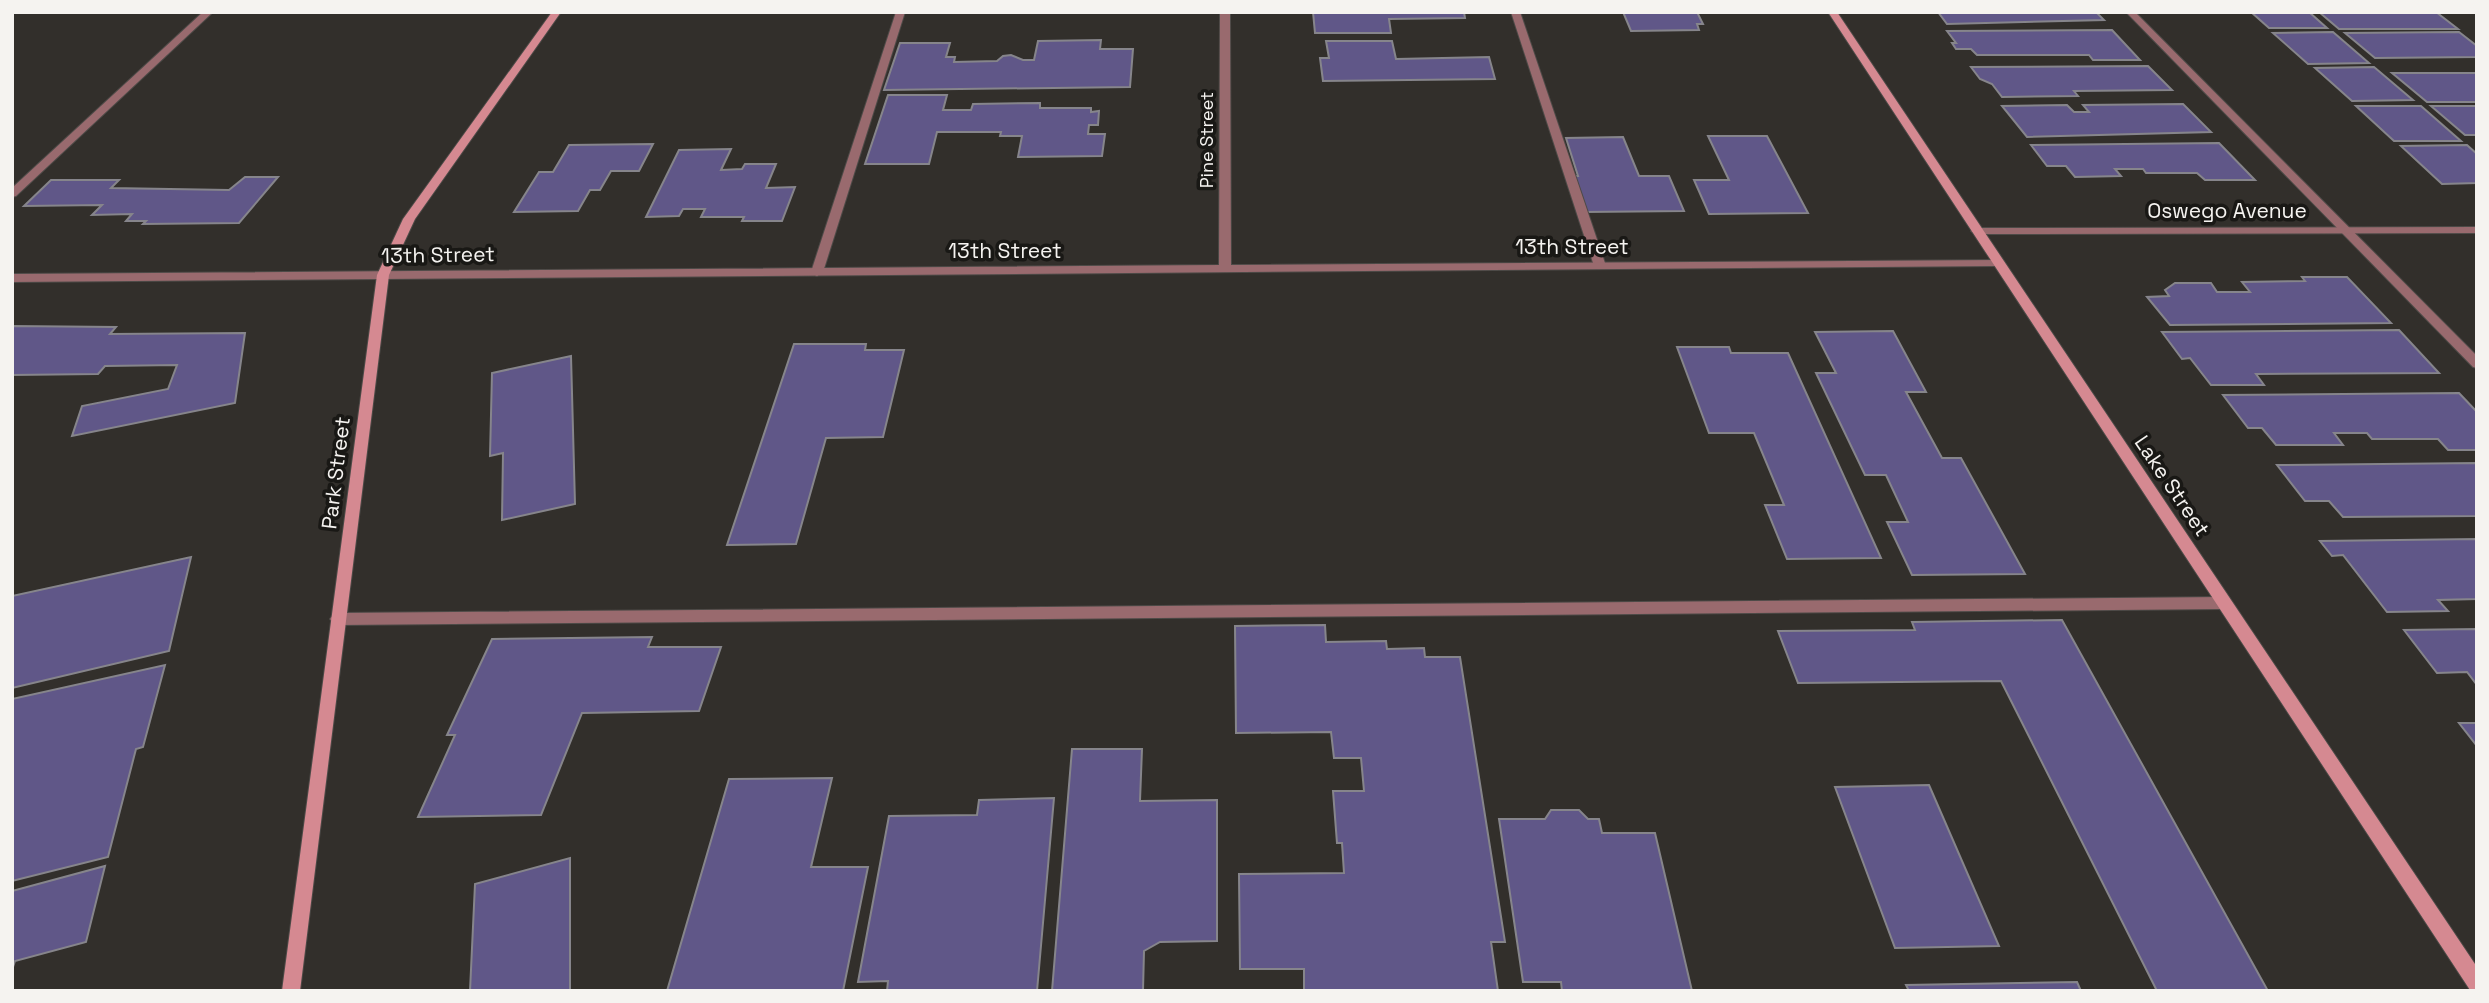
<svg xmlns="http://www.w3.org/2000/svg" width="2489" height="1003" viewBox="0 0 2489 1003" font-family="'Space Grotesk',sans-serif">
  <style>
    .building { fill: #605788; stroke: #86858b; stroke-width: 2 }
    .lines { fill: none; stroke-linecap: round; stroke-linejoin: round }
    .lane-casing { stroke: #4d4a47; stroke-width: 2 }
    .street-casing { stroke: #4d4a47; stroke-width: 2 }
    .secondary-casing { stroke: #4d4a47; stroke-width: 2 }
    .lane { fill: #996a6e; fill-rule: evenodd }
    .street { fill: #996a6e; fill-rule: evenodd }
    .secondary { fill: #d58991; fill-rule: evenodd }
    .labels { text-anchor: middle; stroke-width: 7; stroke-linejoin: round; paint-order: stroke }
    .far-street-label { font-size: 18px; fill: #f5f3f0; stroke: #191815 }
    .street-label { font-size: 21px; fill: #f5f3f0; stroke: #191815 }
  </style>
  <rect width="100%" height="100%" fill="#322f2b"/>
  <path class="building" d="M1313,12H1464L1465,18L1389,19L1391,33H1315Z
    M1623,12H1697L1703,24H1697L1699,30L1631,31Z
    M1938,12H2096L2104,20L1947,24Z
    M2251,12H2309L2327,28H2269Z
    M2319,12H2436L2458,29H2339Z
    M2112,30L2140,60H2093L2089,55H1977L1971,49H1956L1952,43H1956L1947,31Z
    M2333,32L2369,63L2308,64L2273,33Z
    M2459,32L2477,46V57L2375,58L2345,33Z
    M1101,40L1100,49H1133L1130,87L884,90L900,43H950L946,57H955L954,62L997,61L1003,56L1011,55L1023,60H1034L1038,41Z
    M1326,41H1392L1396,59L1489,57L1495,79L1323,81L1320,58H1329Z
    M2148,66L2172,90L2074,91L2078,96L2002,97L1992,84L1980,79L1971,67Z
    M2374,67L2413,100L2352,101L2315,68Z
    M2392,73H2477V102H2427Z
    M888,95H947L943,110H971L973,104L1040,103V108H1091V112L1099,111L1098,125H1089L1088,134H1105L1102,156L1018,157L1022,136H1000L1001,132H937L929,164H865Z
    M2183,104L2211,132L2027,137L2002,106L2067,105L2074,112H2089L2083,105Z
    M2356,106H2421L2461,141H2394Z
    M2431,106H2477V135H2465Z
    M1708,136H1767L1808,213L1709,214L1694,180H1729Z
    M1623,137L1639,176H1669L1684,211L1585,212L1574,176H1578L1566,138Z
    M2219,143L2255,180H2205L2197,173H2146L2143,169H2115L2121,176L2075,177L2066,166H2047L2031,145Z
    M653,144L639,171H611L600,190H590L578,211L514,212L539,172H553L569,145Z
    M2467,145L2477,154V183L2442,184L2401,146Z
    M731,149L721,170L742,169L745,164H776L766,188L795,187L782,221H742L744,217H701L705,209H683L679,216L646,217L679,150Z
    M245,177H278L239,223L143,224L146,221H126L132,214L92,215L102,205L24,206L51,180H119L111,188L229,190Z
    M2302,277H2347L2391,323L2170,325L2147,297L2169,296L2165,290L2175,283H2211L2217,292H2250L2242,282L2305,281Z
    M12,326L116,327L110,334L245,333L235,403L72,436L82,406L168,389L177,365L105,366L98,374L12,375Z
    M2399,330L2439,373L2256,374L2264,385H2211L2190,358L2182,359L2162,332Z
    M1893,331L1926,392H1906L1942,458H1961L2025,574L1912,575L1887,522H1908L1886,475H1865L1816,373H1836L1815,332Z
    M794,344H866L865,350H904L883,437L826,438L796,544L727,545Z
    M1677,347H1729L1731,353H1788L1881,558L1787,559L1765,505H1784L1754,433H1709Z
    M571,356L575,504L502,520L503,453L490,456L492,373Z
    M2459,393L2477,412V450H2448L2438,439H2372L2367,433H2334L2343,445H2276L2262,428H2248L2223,395Z
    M2477,463V516L2343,517L2329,501H2305L2277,465Z
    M2477,539V599L2438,600L2448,611L2387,612L2343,555L2332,556L2320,541Z
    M191,557L169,651L12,688V596Z
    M2062,620L2268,991H2157L2001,681L1798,683L1778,631L1915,630L1912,622Z
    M1325,625L1326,642L1386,641L1387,649L1424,648L1425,657H1460L1505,942H1491L1498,991H1304V969H1240L1239,874L1344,873L1342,843H1337L1333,791H1364L1361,758H1334L1331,732L1236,733L1235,626Z
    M2477,629V685L2467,672L2437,673L2404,630Z
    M652,637L648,647H721L699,711L582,713L541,815L418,817L455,735H447L492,639Z
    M165,665L143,747L136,749L108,857L12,881V699Z
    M2459,723H2477V746Z
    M1072,749H1142L1140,801L1217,800V941L1160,942L1144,951L1143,991H1052Z
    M832,778L811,867H868L843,991H667L729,779Z
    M1929,785L1999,946L1895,948L1835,787Z
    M1054,798L1037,991H887L888,981L858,982L889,816L977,815L979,800Z
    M1551,810H1579L1588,819H1599L1602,833H1655L1692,991H1562L1561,982H1523L1499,819H1545Z
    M570,858V991H470L475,884Z
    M105,866L86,942L15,961L12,970V891Z
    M2077,982L2081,991H1909L1906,985Z"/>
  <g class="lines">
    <g class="lane-casing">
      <path id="lane" d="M203,12H213L16,196L12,197V188Z
        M896,12H905L823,272L817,276L813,274L811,272Z
        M1511,12H1520L1606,266L1604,268H1596L1594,266Z
        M2126,12H2135L2477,356V368L2473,367Z
        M2224,597L2229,599L2232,603L2229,607L2224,609L338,625L333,623L330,619L333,615L338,613Z"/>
    </g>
    <g class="street-casing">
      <path id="street" d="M1220,12H1230L1231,265L1998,260L2004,263L1998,266L12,282V274L1219,265Z
        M2477,227V233L1977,234L1971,231L1977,228Z"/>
    </g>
    <g class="secondary-casing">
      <path id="secondary" d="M552,12H561L415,219L389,275L300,991H282L377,275L403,219Z
        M1828,12H1837L2477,967V991L2470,990Z"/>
    </g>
    <use href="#lane" class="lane"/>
    <use href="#street" class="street"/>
    <use href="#secondary" class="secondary"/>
  </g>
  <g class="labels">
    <g class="far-street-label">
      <text transform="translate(1207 140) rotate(-90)" y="6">Pine Street</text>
    </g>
    <g class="street-label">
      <text x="2227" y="218">Oswego Avenue</text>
      <text x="1572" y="254">13th Street</text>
      <text x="1005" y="258">13th Street</text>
      <text transform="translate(438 255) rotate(-1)" y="7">13th Street</text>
      <text transform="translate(336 473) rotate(-83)" y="7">Park Street</text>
      <text transform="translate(2172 486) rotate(56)" y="7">Lake Street</text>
    </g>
  </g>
  <rect width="2489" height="1003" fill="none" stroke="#f5f3f0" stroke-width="28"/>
</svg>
